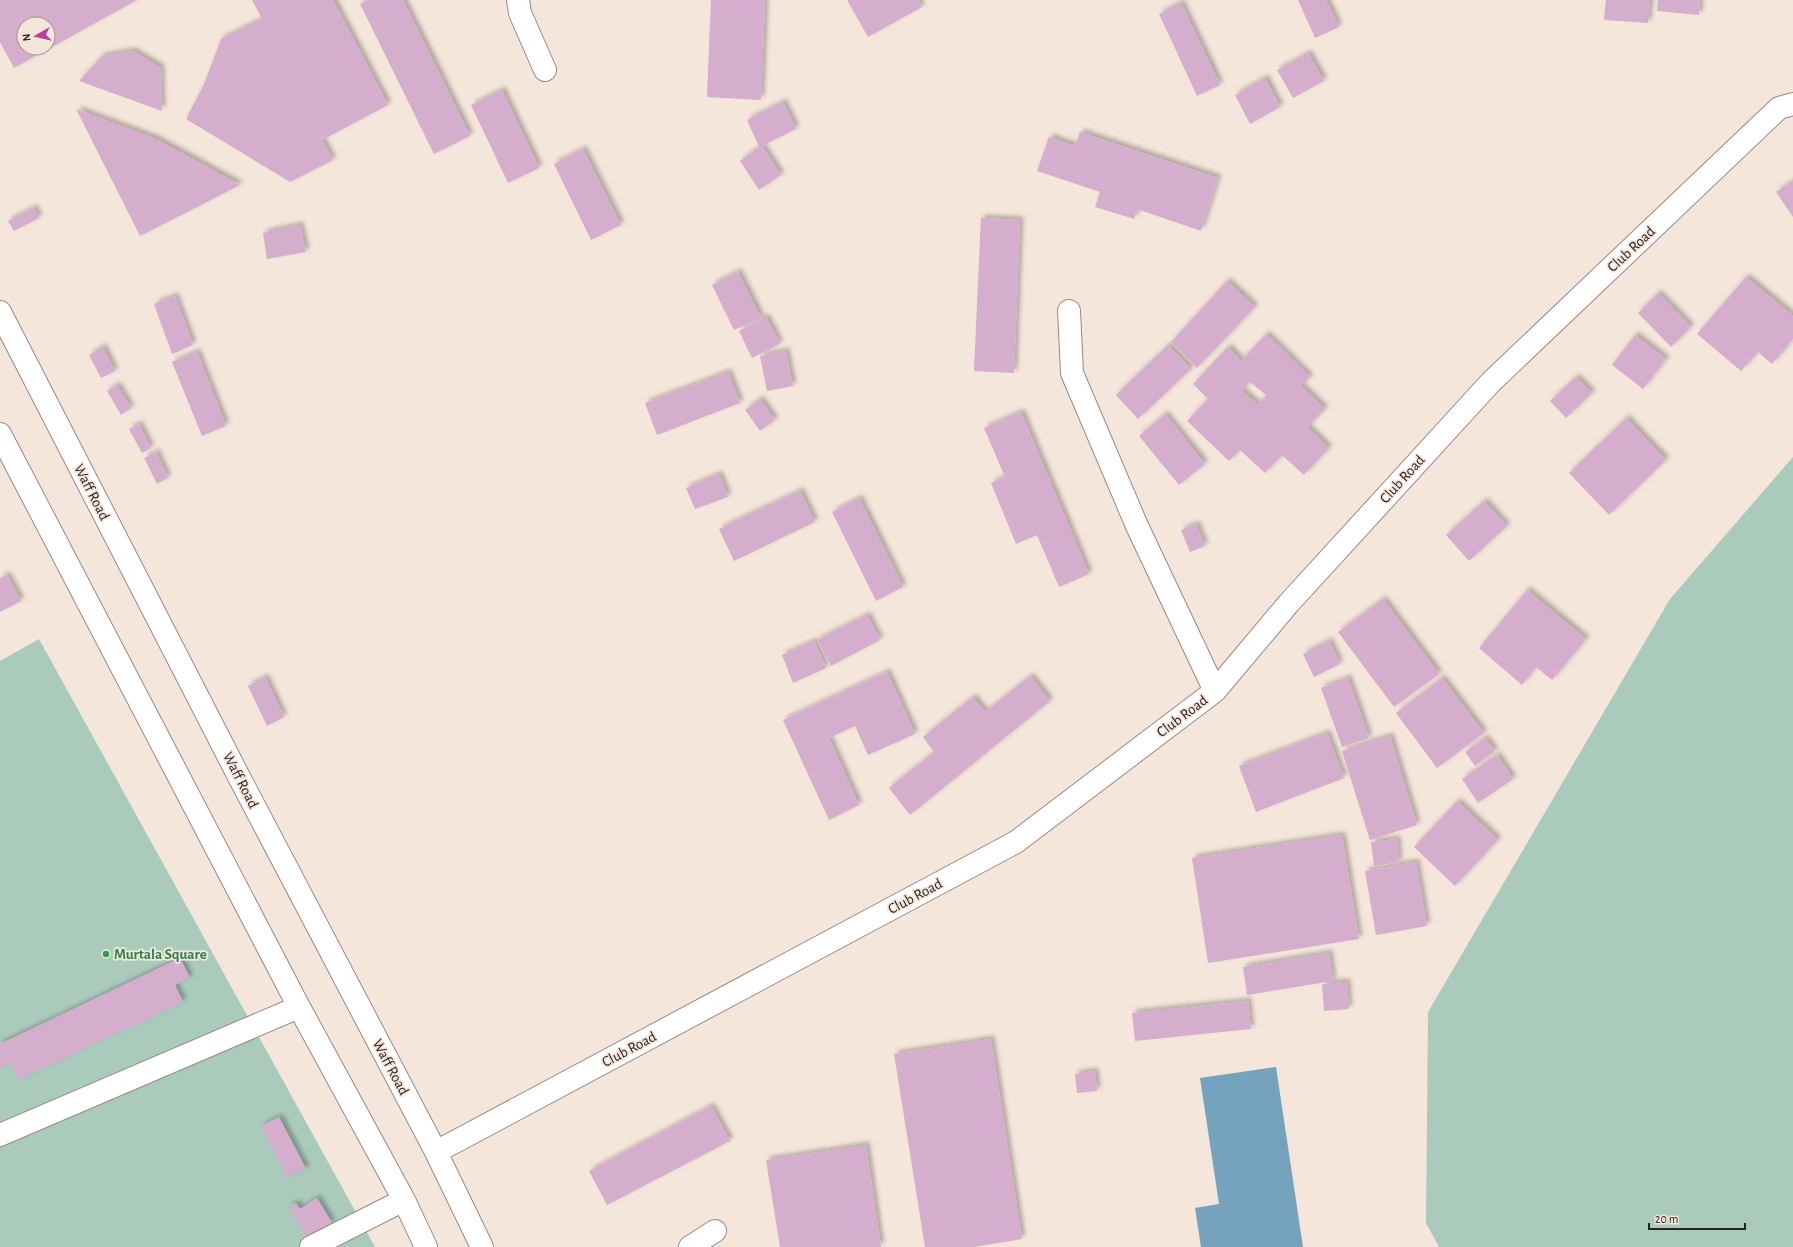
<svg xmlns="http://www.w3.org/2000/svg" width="1793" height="1247" viewBox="0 0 1793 1247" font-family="'Alegreya Sans',sans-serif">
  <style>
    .green { fill: #aacbbb }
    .water { fill: #75a2bc }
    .building { fill: #d5adcd; fill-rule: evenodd; filter: url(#shadow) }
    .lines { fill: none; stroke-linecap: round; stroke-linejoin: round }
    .minor-casing { stroke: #978a80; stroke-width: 24 }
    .minor { stroke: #fff; stroke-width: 22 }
    .leisure-dot { fill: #2e9e5b; stroke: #f4e6db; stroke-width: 1.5 }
    .labels { text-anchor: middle; stroke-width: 3.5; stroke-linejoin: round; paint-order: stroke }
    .street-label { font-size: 15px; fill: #29231f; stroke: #f4e6db }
    .leisure-label { font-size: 15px; font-weight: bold; fill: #27864d; stroke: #f4e6db; text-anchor: start }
  </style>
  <defs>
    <filter id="shadow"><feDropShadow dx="3.5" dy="-3.5" stdDeviation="2" flood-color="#0004"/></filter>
  </defs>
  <rect width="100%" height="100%" fill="#f4e6db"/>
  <path class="green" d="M1793,457V1247H1439L1426,1223L1428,1012L1670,599Z
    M39,639L375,1247H0V661Z"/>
  <path class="water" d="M1276,1067L1303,1247H1201L1195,1208L1219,1204L1200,1078Z"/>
  <path class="building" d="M0,0H137L14,68L0,42ZM24,24H48V48H24Z
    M252,0H333L388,105L322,140L333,160L290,182L186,119L204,84L221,39L262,19Z
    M368,0H403L470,136L434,154L360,4Z
    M711,0H765L761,100L707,97Z
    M847,0H918L922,7L868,37Z
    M1298,0H1326L1339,27L1315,38Z
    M1606,0H1650L1648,23L1604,20Z
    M1658,0H1700L1699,15L1657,11Z
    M1181,3L1220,85L1197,96L1159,14Z
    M133,51L161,68L162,111L79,81L102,56Z
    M1308,53L1324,81L1293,98L1277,70Z
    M1265,78L1280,107L1250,124L1235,95Z
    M502,90L539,168L508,183L471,105Z
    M783,102L796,129L762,146L781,175L759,190L740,161L759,147L747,120Z
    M76,109L156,139L240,185L140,236Z
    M1080,132L1218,178L1201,231L1137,209L1134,219L1095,207L1100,192L1037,171L1049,137L1075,146Z
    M583,149L621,225L591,240L554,164Z
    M1793,181V217L1776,192Z
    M34,208L39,218L14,231L8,221Z
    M981,218L1020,220L1014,373L974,371Z
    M300,225L306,252L267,259L263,233Z
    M738,272L761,318L734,330L712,285Z
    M1746,277L1793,316V339L1772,364L1758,352L1741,371L1697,334Z
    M1227,281L1255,307L1197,368L1171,342Z
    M1658,293L1691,327L1671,347L1638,313Z
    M175,296L193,345L172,354L154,304Z
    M766,317L780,344L752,358L739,331Z
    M1266,334L1310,377L1301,386L1325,409L1307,427L1329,448L1304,475L1282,455L1265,473L1240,450L1229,461L1187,421L1208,399L1193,384L1228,347L1241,361ZM1250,382L1266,395L1258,405L1242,391Z
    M1635,335L1666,359L1643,389L1612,365Z
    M1168,345L1191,369L1138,419L1116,395Z
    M103,347L115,371L101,378L89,355Z
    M786,351L793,386L767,391L760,356Z
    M197,352L226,426L202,436L172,362Z
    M728,372L740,403L657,435L645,403Z
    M1576,377L1592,393L1566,418L1550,401Z
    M117,385L131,408L121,415L107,391Z
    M760,399L775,420L760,431L745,410Z
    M1021,412L1089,574L1059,587L1037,535L1016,544L991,483L1005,477L984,428Z
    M1165,414L1205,464L1179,485L1139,436Z
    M1626,418L1666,460L1609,515L1569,473Z
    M139,424L151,448L142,453L129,429Z
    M156,452L168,478L157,484L144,458Z
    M719,474L728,497L695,509L686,488Z
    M800,491L815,522L734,561L719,529Z
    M859,498L903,587L876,601L832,512Z
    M1484,501L1507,526L1469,561L1446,535Z
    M1196,524L1205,546L1190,552L1181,530Z
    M7,575L21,601L0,612V578Z
    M1527,590L1586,639L1552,680L1536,667L1522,685L1479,648Z
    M1383,599L1439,674L1394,707L1338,632Z
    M867,615L880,640L831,666L817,640Z
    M814,641L826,668L793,683L782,655Z
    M1329,641L1340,664L1314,677L1303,654Z
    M887,672L915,734L868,755L855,726L829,738L859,805L829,820L783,720Z
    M1030,676L1050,701L910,815L889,788L934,752L923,737L973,697L985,712Z
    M265,677L284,717L267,726L248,686Z
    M1348,678L1369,738L1342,747L1321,688Z
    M1442,678L1484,733L1437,768L1396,713Z
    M1327,733L1344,778L1256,812L1239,766Z
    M1390,736L1417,825L1370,840L1342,751Z
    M1485,738L1495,751L1475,766L1465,752Z
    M1497,755L1513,779L1478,803L1462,779Z
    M1457,801L1498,840L1455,886L1414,847Z
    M1342,835L1359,939L1208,963L1192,858Z
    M1397,839L1399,862L1374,866L1371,842Z
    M1416,862L1427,926L1376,935L1365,871Z
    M1329,953L1333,981L1247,995L1243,967Z
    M180,958L190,978L175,985L183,1002L18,1080L10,1063L0,1068V1044Z
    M1347,982L1349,1009L1324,1011L1322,984Z
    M1248,1001L1251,1029L1135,1041L1132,1013Z
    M991,1039L1022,1239L974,1247H925L894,1054Z
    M1095,1071L1097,1091L1077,1093L1075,1074Z
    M711,1106L730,1141L607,1205L589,1171Z
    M279,1117L306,1169L287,1178L261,1126Z
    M866,1145L881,1247H780L766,1160Z
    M317,1198L332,1223L307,1238L289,1207L296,1203L300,1209Z"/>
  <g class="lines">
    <g class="minor-casing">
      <path id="minor" d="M518,0L520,13L545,70
        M1069,311L1072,373L1137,526L1215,691
        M0,312L238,775L436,1152L482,1247
        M0,434L299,1007L404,1200L426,1247
        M0,1135L299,1007
        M436,1152L1016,842L1215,691L1289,603L1491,382L1779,108L1793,104
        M311,1247L404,1200
        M690,1247L715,1231"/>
    </g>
    <use href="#minor" class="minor"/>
  </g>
  <circle class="leisure-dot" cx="106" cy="954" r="4"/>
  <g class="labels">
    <g class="street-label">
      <text transform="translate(1631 249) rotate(-43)" y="5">Club Road</text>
      <text transform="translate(1402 479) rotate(-48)" y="5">Club Road</text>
      <text transform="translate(92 492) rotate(63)" y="5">Waff Road</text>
      <text transform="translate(1182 716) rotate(-37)" y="5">Club Road</text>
      <text transform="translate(241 780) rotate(63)" y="5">Waff Road</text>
      <text transform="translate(915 896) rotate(-28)" y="5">Club Road</text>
      <text transform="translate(629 1049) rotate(-28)" y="5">Club Road</text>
      <text transform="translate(391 1067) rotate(62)" y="5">Waff Road</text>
    </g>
    <g class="leisure-label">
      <text x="114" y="959">Murtala Square</text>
    </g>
  </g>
  <g transform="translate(36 36) rotate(262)"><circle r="19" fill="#f4e6db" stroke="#a39890"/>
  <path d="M0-3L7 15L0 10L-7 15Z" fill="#b6429c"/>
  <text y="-6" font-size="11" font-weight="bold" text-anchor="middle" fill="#29231f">N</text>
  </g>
  <path d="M1649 1223v6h96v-6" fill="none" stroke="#29231f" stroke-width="2"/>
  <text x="1655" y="1223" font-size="12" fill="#29231f" stroke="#f4e6db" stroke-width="3" paint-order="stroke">20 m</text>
</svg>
